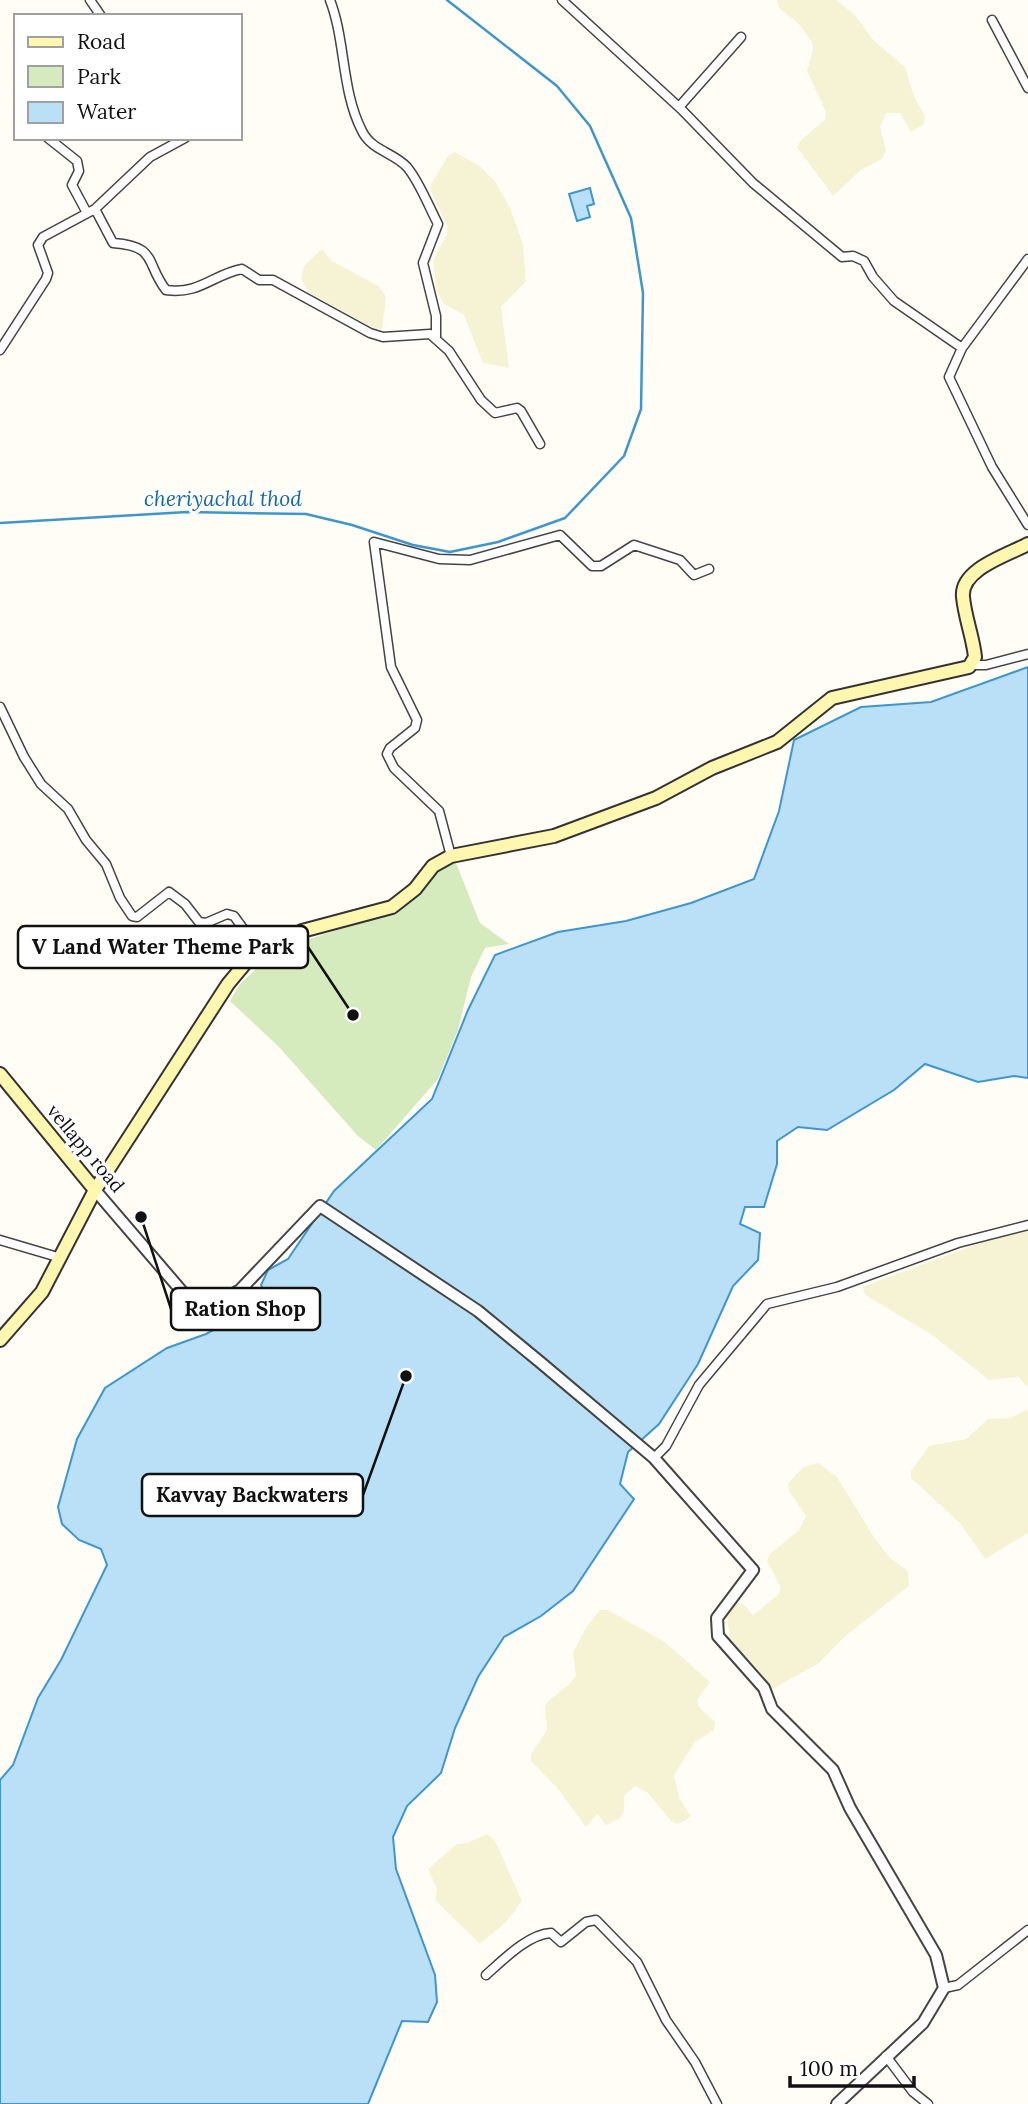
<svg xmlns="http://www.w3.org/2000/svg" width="1028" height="2104" viewBox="0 0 1028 2104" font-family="Lora,serif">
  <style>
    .farmland { fill: #f6f3d4 }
    .green { fill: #d5ebbd }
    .water { fill: #b9e0f7; stroke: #3f96cf; stroke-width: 2 }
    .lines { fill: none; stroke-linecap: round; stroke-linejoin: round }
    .stream { stroke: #3f96cf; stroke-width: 2.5 }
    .minor-casing { stroke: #444; stroke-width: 11 }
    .tertiary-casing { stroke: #444; stroke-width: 14 }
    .secondary-casing { stroke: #333; stroke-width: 16 }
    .minor { stroke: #fff; stroke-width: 8 }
    .tertiary { stroke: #fff; stroke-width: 10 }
    .secondary { stroke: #fff6b0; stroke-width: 12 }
    .labels { text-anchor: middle; stroke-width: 7; stroke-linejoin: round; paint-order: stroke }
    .street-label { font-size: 19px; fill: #111; stroke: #fff }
    .water-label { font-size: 21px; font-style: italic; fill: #1768a6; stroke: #fff }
    .leader { fill: none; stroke: #111; stroke-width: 2.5 }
    .callout-dot { fill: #111; stroke: #fff; stroke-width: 2.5 }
    .callout { fill: #fff; stroke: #111; stroke-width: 2.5 }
    .callout-label { font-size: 21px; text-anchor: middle; font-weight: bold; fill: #111 }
  </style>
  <rect width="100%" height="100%" fill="#fffdf5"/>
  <path class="farmland" d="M777,0H836L854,14L874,41L905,67L914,96L925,117L924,124L911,132L900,113H886L880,127L886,150L882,159L861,170L833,196L797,147L801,140L825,120L826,112L807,71L813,49L812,42L798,23L779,8Z
    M455,152L481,167L496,183L510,208L523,244L526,281L501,307L509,368L483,363L464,315L444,304L437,291L433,261L447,234V226L431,192V184L448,156Z
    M322,249L332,261L380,287L386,297L382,329H375L308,292L301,278L304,266Z
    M1028,1230V1387L1018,1377L989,1380L932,1335L865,1295L863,1287L870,1284L1007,1233Z
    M1028,1409V1533L985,1559L960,1523L911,1478V1471L929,1446L966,1439L988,1419L1010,1418Z
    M818,1463L837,1477L875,1539L889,1557L908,1571L909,1586L844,1637L818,1664L772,1689L730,1639L727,1616L735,1604H743L753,1615L778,1595L781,1588L767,1561L770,1554L799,1530L806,1516L789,1491L788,1484L803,1467Z
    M600,1610H608L665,1642L710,1682L697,1700L699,1707L715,1722L714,1730L695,1742L674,1775L679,1797L691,1817L678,1824L671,1821L648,1793L635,1786L624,1796V1811L620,1818L606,1825L597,1814L586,1827L558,1789L531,1761V1754L547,1730L545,1707L548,1701L572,1682L576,1675L573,1653L587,1626Z
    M487,1834L495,1841L522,1901L506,1922L480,1944L435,1900L437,1889L428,1869L457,1844L467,1843Z"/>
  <path class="green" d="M454,858L480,923L509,944L485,948L471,977L458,1030L438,1079L376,1150L358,1136L279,1047L230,1001L239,985L276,950L377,917Z"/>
  <path class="water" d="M590,188L594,204L587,206L590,217L577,221L569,194Z
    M1028,667V1078L1014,1076L978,1082L925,1064L894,1090L827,1130L798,1127L777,1141V1164L764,1207H745L740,1224L760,1233L758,1260L733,1286L698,1364L659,1424L628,1452L620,1484L634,1499L573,1591L541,1616L504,1637L478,1677L455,1728L441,1773L407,1806L393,1837L396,1869L435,1975L437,2002L428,2022L402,2021L368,2104H0V1780L13,1765L38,1698L61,1660L107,1565L101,1549L79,1540L62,1524L58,1507L77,1439L105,1388L167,1348L206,1334L268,1300L261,1285L268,1270L288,1259L334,1191L432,1099L468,1010L495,955L558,932L626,921L691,903L754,879L779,811L794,740L861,707L931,702Z"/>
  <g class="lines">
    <path class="stream" d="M0,523L187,512L306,514L352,525L413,545L450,552L498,542L565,518L624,456L641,409L643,293L631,218L590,126L557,86L447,0"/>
    <g class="minor-casing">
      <path id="minor" d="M90,0L101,16
        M330,0C346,42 341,90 362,131C372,151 393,152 407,167C419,181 429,207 438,224L423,263L436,316V339
        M562,0L681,109L753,183L842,257L853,256L864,261L873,277L894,301L962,348L949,377L992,467L1028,525
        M992,20L1028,88
        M679,107L741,37
        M48,138L77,161L79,171L72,185L87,213
        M95,209L113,243C158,246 145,263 166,290C199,295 214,274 242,269L259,280H273L370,333L383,337L430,334L449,351L481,400L495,413L517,408L521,411L540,444
        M962,348L1028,259
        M0,350L46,279L48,273L38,245L43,237L95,209L150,157L185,138
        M971,665H986L1028,654
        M0,707L24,757L41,784L68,809L86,840L106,864L120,898L132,916L137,917L169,892L185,904L199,922L206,923L227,914L234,916L261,953
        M451,856L439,811L394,768L387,754L390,748L415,728L417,720L391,667L374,542L439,559L470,560L560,535L592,566H601L634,545L680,560L694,575L709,569
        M0,1240L61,1258
        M654,1458L666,1446L699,1385L767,1304L837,1287L958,1243L1028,1225
        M486,1975C502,1961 528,1934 551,1933L561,1942L586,1922L596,1920L637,1962L666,2020L695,2062L717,2104
        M944,1988L958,1985L1028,1930
        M886,2056L913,2092L928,2104"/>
    </g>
    <g class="tertiary-casing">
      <path id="tertiary" d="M95,1190L197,1309L204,1310L240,1290L320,1206L478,1311L540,1362L654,1458L753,1570L717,1618L718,1636L764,1688L772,1709L833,1770L850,1808L936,1955L944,1988L923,2023L837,2104"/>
    </g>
    <g class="secondary-casing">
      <path id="secondary" d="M0,1074L95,1190
        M0,1340L42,1292L95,1190L228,984L248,960L302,931L392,907L415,889L433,866L451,856L554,836L656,798L712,768L777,742L832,698L969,667L975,657C973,637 965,618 963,597C960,569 1008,555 1028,544"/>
    </g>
    <use href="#minor" class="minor"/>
    <use href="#tertiary" class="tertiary"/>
    <use href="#secondary" class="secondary"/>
  </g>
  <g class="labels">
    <g class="street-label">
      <text transform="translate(86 1148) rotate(50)" y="7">vellapp road</text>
    </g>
    <g class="water-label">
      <text x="223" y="506">cheriyachal thod</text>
    </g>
  </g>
  <path class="leader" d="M353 1015L308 947M141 1217L171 1309M406 1376L363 1495"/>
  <g class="callout-dot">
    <circle cx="353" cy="1015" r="7"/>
    <circle cx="141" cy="1217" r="7"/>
    <circle cx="406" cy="1376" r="7"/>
  </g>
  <g class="callout">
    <rect x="18" y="926" width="290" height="42" rx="7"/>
    <rect x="171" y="1288" width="149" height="42" rx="7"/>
    <rect x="142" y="1474" width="221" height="42" rx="7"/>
  </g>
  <g class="callout-label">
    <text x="163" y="954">V Land Water Theme Park</text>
    <text x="245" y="1316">Ration Shop</text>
    <text x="252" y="1502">Kavvay Backwaters</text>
  </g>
  <rect x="14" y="14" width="228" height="126" fill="#ffffff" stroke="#a0a0a0" stroke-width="2"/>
  <rect x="28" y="37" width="35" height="10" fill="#fff6b0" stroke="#a0a0a0" stroke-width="2"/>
  <text x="77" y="49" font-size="21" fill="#111111">Road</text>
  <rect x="28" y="66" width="35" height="21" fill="#d5ebbd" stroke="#a0a0a0" stroke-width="2"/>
  <text x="77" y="84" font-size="21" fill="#111111">Park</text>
  <rect x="28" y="102" width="35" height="21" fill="#b9e0f7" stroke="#a0a0a0" stroke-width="2"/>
  <text x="77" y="119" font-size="21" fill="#111111">Water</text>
  <path d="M790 2076v10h124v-10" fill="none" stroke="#111111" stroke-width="3.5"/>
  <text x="800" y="2076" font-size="21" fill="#111111" stroke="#ffffff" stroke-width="5" paint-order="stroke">100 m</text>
</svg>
